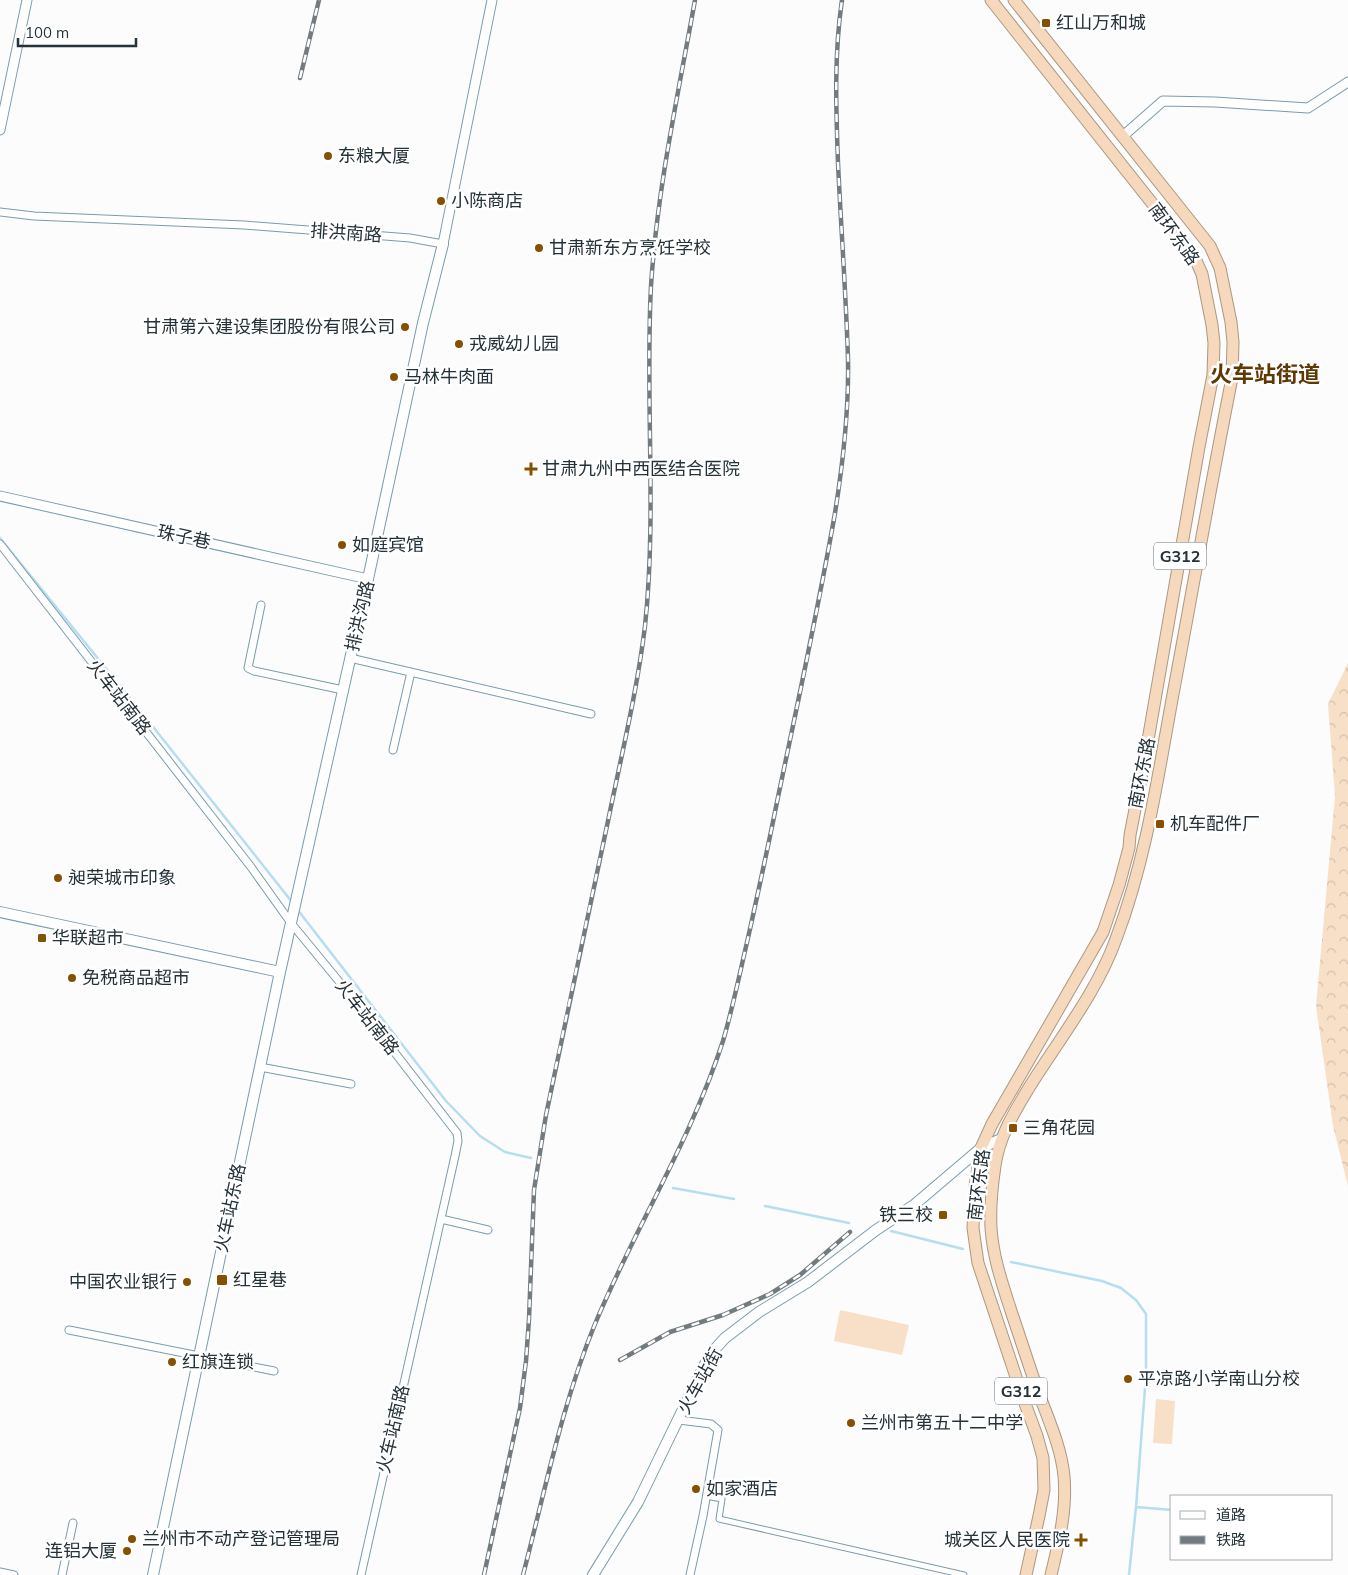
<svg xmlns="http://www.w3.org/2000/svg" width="1348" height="1575" viewBox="0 0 1348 1575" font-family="Mulish,'Noto Sans SC',sans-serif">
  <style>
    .forest { fill: url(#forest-crowns) }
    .pitch { fill: #f7dfc8 }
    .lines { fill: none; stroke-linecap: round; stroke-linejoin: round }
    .stream { stroke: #b7ddf0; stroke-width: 2.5 }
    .pedestrian-casing { stroke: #799cad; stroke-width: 7 }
    .minor-casing { stroke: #799cad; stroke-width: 9 }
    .tertiary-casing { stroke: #799cad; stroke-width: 11 }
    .secondary-casing { stroke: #799cad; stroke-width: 12 }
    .trunk-casing { stroke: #ab9883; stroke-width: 13 }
    .pedestrian { stroke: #fff; stroke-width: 5 }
    .minor { stroke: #fff; stroke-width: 7 }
    .tertiary { stroke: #fff; stroke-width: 9 }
    .secondary { stroke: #fff; stroke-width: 10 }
    .trunk { stroke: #f6d8bc; stroke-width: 11 }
    .rail-casing { stroke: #727b7f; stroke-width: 4.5 }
    .rail { stroke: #fff; stroke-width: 2.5; stroke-dasharray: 8; stroke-linecap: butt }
    .poi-dot { fill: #865000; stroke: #fff; stroke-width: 2 }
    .labels { text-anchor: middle; stroke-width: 5; stroke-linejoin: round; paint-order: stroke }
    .shield { fill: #fff; stroke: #667074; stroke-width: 1 }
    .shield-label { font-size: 16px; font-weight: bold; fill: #243239 }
    .poi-label { font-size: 18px; fill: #243239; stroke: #fff; text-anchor: start }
    .street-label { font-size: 18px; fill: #243239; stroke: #fff }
    .district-label { font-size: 22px; font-weight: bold; fill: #5e3805; stroke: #fff }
  </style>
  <defs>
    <pattern id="forest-crowns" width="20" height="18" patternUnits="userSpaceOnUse" patternTransform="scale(1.25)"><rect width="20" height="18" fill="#f7dfc8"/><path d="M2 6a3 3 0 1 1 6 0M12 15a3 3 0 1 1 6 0" fill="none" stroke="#d4c0ad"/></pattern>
  </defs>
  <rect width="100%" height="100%" fill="#fcfcfc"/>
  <path class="forest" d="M1348,663V1186L1333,1126L1316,1006L1335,796L1328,704Z"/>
  <path class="pitch" d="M840,1310L909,1325L902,1355L834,1341Z
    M1156,1399L1175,1401L1172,1444L1153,1443Z"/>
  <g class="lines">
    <path class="stream" d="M0,538L139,709L292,902
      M297,909L446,1101L480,1136L505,1152L531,1158
      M673,1188L734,1199
      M765,1206L849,1223
      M891,1231L963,1249
      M1011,1262L1102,1281L1121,1288L1136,1300L1146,1314V1375L1136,1507L1129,1575
      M1136,1507L1172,1510"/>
    <g class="pedestrian-casing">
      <path id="pedestrian" d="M706,1496L722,1499L719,1519L964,1575"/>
    </g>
    <g class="minor-casing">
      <path id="minor" d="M0,212L34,216L244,225L410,238L443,244
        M0,544L251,867L291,923L351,996L457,1133L458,1141L455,1156L361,1575
        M261,605L248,668L254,671L343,690
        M350,658L591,714
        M393,750L411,672
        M260,1067L351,1084
        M441,1219L488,1230
        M69,1330L274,1371
        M679,1420L711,1424L718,1430L703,1516L690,1575
        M0,1572L14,1575
        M62,1575L73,1523"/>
    </g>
    <g class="tertiary-casing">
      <path id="tertiary" d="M0,130L27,0
        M1123,136L1163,101L1215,102L1308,108L1348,82
        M443,244L492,0
        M0,496L368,579"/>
    </g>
    <g class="secondary-casing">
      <path id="secondary" d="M0,912L280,972
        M153,1575L280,972L368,579L423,323L443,244
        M593,1575L638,1502L704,1366L714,1350L725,1338L759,1312L808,1282L876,1230L914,1205L981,1148L1001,1139"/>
    </g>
    <g class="trunk-casing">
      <path id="trunk" d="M991,0L1194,256L1202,274L1212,325L1214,343L1213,375L1199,447L1144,763L1130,835L1129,848L1119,885L1103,932L992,1124L981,1148L975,1186L973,1228L978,1263L1023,1398L1037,1436L1043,1458L1044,1490L1039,1516L1026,1575
        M1014,0L1210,246L1220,268L1231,322L1233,342L1232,378C1211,483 1193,588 1173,694C1158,776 1146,860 1116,939C1097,992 1060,1038 1030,1086C1015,1111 999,1136 995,1166C992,1186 990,1208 991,1228C993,1258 1003,1286 1012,1314C1021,1340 1029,1366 1038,1391C1048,1419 1061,1446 1064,1476C1067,1510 1059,1542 1051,1575"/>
    </g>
    <use href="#pedestrian" class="pedestrian"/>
    <use href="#minor" class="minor"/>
    <use href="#tertiary" class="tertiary"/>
    <use href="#secondary" class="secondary"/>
    <use href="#trunk" class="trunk"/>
    <g class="rail-casing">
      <path id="rail" d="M300,78L319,0
        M620,1360L670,1332L723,1315L770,1294L800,1275L850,1232
        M484,1575L520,1408L526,1361L529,1319L534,1190L546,1115C566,1017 587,919 608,821C621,757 637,692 645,626C657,514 645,399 651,286C657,190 678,95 695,0
        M523,1575C545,1491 562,1404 595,1324C635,1228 691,1140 723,1041C733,1007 740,972 748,938C758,893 768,847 777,802C797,706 818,610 835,513C843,463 849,411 848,359C846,294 841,228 838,163C836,108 834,54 842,0"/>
    </g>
    <use href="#rail" class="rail"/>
  </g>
  <g class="poi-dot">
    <rect x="1041" y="18" width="10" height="10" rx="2.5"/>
    <circle cx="328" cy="156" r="5"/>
    <circle cx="441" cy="201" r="5"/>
    <circle cx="539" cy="248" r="5"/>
    <circle cx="405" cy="327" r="5"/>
    <circle cx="459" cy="344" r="5"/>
    <circle cx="394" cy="377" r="5"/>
    <path d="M528.5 461.5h5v5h5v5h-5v5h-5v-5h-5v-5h5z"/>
    <circle cx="342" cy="545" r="5"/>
    <rect x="1155" y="819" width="10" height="10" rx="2.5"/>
    <circle cx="58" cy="878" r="5"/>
    <rect x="37" y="933" width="10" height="10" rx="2.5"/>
    <circle cx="72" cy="978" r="5"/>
    <rect x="1008" y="1123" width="10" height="10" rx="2.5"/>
    <rect x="938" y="1210" width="10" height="10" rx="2.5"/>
    <rect x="216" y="1274" width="12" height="12" rx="2.5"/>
    <circle cx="187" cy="1282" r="5"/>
    <circle cx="172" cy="1362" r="5"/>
    <circle cx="1128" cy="1379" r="5"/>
    <circle cx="851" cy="1423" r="5"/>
    <circle cx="696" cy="1489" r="5"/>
    <circle cx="132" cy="1539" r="5"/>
    <path d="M1078.5 1532.5h5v5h5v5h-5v5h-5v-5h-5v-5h5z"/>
    <circle cx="127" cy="1551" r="5"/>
  </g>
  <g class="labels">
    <g class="shield">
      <rect x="1154" y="542.5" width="52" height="27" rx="4"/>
      <rect x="995" y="1377.5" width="52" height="27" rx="4"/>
    </g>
    <g class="shield-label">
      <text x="1180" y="562">G312</text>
      <text x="1021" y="1397">G312</text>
    </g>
    <g class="poi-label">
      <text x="1056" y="29">红山万和城</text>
      <text x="338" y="162">东粮大厦</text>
      <text x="451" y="207">小陈商店</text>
      <text x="549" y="254">甘肃新东方烹饪学校</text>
      <text x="395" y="333" text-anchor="end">甘肃第六建设集团股份有限公司</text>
      <text x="469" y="350">戎威幼儿园</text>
      <text x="404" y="383">马林牛肉面</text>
      <text x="542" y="475">甘肃九州中西医结合医院</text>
      <text x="352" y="551">如庭宾馆</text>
      <text x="1170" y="830">机车配件厂</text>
      <text x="68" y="884">昶荣城市印象</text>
      <text x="52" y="944">华联超市</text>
      <text x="82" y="984">免税商品超市</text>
      <text x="1023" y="1134">三角花园</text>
      <text x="933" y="1221" text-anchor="end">铁三校</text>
      <text x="233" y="1286">红星巷</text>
      <text x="177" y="1288" text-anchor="end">中国农业银行</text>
      <text x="182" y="1368">红旗连锁</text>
      <text x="1138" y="1385">平凉路小学南山分校</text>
      <text x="861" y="1429">兰州市第五十二中学</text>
      <text x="706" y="1495">如家酒店</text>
      <text x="142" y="1545">兰州市不动产登记管理局</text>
      <text x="1070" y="1546" text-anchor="end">城关区人民医院</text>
      <text x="117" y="1557" text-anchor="end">连铝大厦</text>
    </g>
    <g class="street-label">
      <text transform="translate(346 233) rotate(4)" y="6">排洪南路</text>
      <text transform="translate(1174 234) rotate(54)" y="6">南环东路</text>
      <text transform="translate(184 537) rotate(12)" y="6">珠子巷</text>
      <text transform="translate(360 616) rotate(-77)" y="6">排洪沟路</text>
      <text transform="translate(119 697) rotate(52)" y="6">火车站南路</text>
      <text transform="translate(1142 773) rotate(-79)" y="6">南环东路</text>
      <text transform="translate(367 1017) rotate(52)" y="6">火车站南路</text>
      <text transform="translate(979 1185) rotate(-83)" y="6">南环东路</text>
      <text transform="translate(230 1208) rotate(-78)" y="6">火车站东路</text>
      <text transform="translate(700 1381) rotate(-61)" y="6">火车站街</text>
      <text transform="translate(393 1429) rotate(-77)" y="6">火车站南路</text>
    </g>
    <g class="district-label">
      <text x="1265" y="382">火车站街道</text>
    </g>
  </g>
  <rect x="1170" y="1495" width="162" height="65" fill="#ffffff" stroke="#a7adb0"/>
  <rect x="1180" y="1511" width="25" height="8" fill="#ffffff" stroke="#a7adb0"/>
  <text x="1216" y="1520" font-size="15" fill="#243239">道路</text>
  <rect x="1180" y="1536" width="25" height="8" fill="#727b7f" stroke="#a7adb0"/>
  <text x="1216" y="1545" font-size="15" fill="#243239">铁路</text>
  <path d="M18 38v8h118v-8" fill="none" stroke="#243239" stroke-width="2.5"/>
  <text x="25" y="38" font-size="15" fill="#243239" stroke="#ffffff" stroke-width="4" paint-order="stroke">100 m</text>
</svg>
